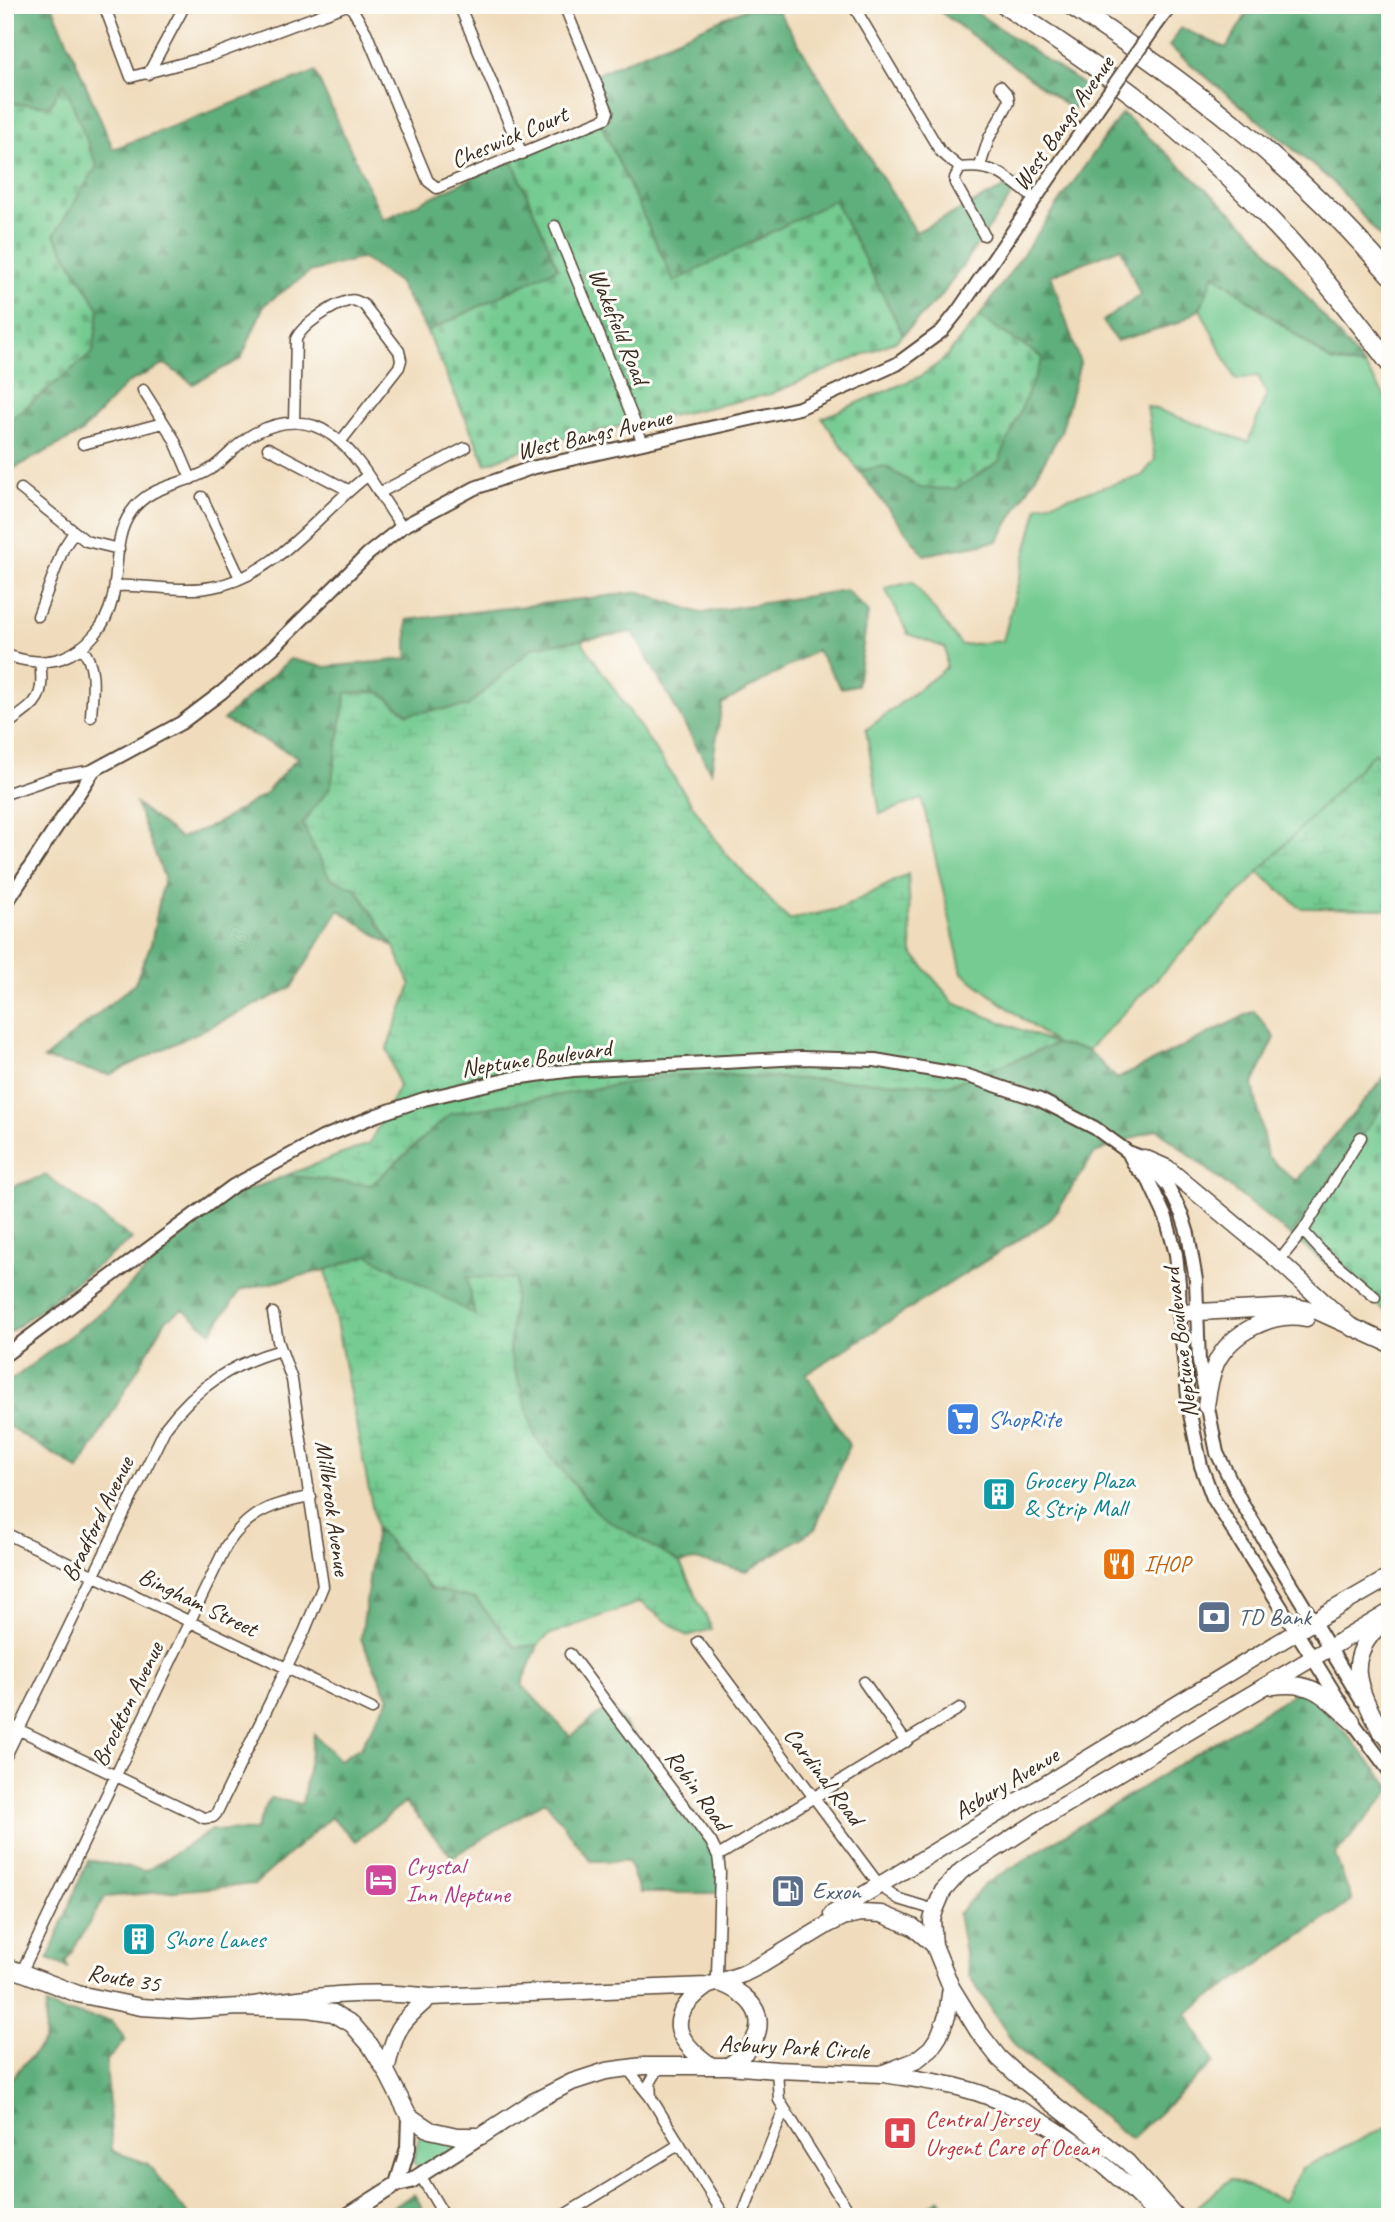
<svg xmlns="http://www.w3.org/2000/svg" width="1395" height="2222" viewBox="0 0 1395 2222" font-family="Caveat,sans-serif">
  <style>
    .grass { fill: #74cb91; stroke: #587a58; stroke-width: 2 }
    .forest { fill: url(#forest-firs); stroke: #4d6c4c; stroke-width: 2 }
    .wetland { fill: url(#wetland-marsh); stroke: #587a58; stroke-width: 2 }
    .cemetery { fill: url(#cemetery-stones); stroke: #587a58; stroke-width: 2 }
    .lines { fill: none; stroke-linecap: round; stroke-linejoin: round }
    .minor-casing { stroke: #564536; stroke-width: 13 }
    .tertiary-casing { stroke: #564536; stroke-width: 16 }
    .secondary-casing { stroke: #564536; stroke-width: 18 }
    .primary-casing { stroke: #564536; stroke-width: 19 }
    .motorway-casing { stroke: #564536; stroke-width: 21 }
    .minor { stroke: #fff; stroke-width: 10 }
    .tertiary { stroke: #fff; stroke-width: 12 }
    .secondary { stroke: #fff; stroke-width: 14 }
    .primary { stroke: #fff; stroke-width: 16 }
    .motorway { stroke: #fff; stroke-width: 18 }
    .tertiary-bridge-casing { stroke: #564536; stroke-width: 16; stroke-linecap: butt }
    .tertiary-bridge { stroke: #fff; stroke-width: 12 }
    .labels { text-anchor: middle; stroke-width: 6; stroke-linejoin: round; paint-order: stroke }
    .street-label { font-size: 24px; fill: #3b2a1e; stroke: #fdfcf7 }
    .shop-label { font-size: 24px; fill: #366cbe; stroke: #fdfcf7; text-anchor: start }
    .culture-label { font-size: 24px; fill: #0d838f; stroke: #fdfcf7; text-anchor: start }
    .food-label { font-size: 24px; fill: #c56008; stroke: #fdfcf7; text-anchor: start }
    .service-label { font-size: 24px; fill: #4e5e75; stroke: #fdfcf7; text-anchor: start }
    .hotel-label { font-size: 24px; fill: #b23c85; stroke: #fdfcf7; text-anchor: start }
    .health-label { font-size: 24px; fill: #be3a42; stroke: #fdfcf7; text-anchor: start }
  </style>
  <defs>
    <pattern id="forest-firs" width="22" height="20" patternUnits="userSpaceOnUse" patternTransform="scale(1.75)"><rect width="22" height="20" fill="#5faf7b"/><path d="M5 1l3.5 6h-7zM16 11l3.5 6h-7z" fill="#508f64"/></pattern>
    <pattern id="wetland-marsh" width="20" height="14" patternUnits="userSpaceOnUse" patternTransform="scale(1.75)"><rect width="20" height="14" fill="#74cb91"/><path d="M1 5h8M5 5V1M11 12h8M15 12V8" fill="none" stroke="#65ae7d"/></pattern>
    <pattern id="cemetery-stones" width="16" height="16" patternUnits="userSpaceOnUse" patternTransform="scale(1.75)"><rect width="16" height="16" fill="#74cb91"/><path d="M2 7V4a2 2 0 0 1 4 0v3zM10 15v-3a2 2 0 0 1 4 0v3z" fill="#65ae7d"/></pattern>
  </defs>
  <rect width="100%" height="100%" fill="#fdfcf7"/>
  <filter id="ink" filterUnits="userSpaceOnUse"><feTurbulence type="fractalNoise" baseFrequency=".0143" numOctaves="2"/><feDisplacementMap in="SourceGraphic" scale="14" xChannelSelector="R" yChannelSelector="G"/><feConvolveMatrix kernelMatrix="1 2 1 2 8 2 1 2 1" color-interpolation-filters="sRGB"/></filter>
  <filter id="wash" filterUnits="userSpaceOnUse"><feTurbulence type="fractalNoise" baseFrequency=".00686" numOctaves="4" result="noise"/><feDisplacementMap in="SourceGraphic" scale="28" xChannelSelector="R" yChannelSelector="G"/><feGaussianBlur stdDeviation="1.57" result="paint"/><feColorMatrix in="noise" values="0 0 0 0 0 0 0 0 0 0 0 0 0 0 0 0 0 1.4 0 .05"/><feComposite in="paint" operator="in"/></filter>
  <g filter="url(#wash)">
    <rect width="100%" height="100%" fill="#f0dcbc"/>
    <path class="grass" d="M1214,274L1331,361L1365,367L1390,404V775L1375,752L1088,1050L1056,1044L962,973L922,799L880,814L866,730L946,668V648L908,634L885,588L913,582L961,645L1003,641L1038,506L1142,476L1155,460L1147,406L1248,442L1267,393L1258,376L1236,380L1200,309Z
      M1390,2125V2207L1367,2217H1205L1197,2207L1231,2179L1283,2201L1302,2168Z
      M420,2134L448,2142H464L420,2170L413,2162Z"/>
    <path class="forest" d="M5,5H52L113,149L315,72L383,220L512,159L558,268L427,332L398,282L362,258L310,272L264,305L241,359L193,384L165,364L127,383L81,433L5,473V424L93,352L99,309L54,234L97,166L64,84L49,106L8,103L5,108Z
      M931,5H965L1088,88L1072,109Z
      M1252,5H1390V248L1334,183L1169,46L1181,28L1226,48Z
      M744,9L778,11L916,232L1024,178L942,295L903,334L834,200L674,283L600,122L592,76Z
      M1122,113L1252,231L1365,367L1331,361L1214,274L1200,309L1178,323L1116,341L1103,321L1140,295L1121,248L1051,275L1080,363L1061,432L998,541L924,555L859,471L884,466L921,488L1043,358L979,317Z
      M846,590L868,612L857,685L841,688L817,650L722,704L711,772L633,632L533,647L469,706L407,714L380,692L346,693L331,786L302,824L330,878L356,888L394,947L339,910L291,988L109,1075L44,1059L135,983L151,944L164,877L136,804L180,838L214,825L265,794L298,757L223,720L290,659L325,667L407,659V620L640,592L700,613Z
      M1254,1011L1275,1038L1253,1084L1267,1156L1296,1181L1390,1071V1096L1291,1236L1157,1129L1095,1153L1050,1220L806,1374L849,1445L815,1529L747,1571L695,1560L680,1563L599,1515L536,1439L509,1351L516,1279L476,1316L368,1255L326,1270L241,1290L211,1332L183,1309L166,1320L79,1470L5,1424V1385L109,1306L240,1180L246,1191L287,1175L371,1185L450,1114L672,1075H721L949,1085L1056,1044L1088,1050L1117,1079Z
      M46,1175L132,1239L5,1336V1189Z
      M376,1527L431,1589L476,1598L515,1647L538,1645L522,1685L570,1736L610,1706L723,1851L722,1893H640L628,1861H591L545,1801L452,1857L405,1802L356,1841L331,1817L255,1884L105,1897L65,1963L69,1968L48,1959L88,1860L146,1871L212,1830L255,1831L270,1798L302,1804L314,1734L339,1760L361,1747L389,1698L361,1639Z
      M1299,1690L1311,1692L1390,1786V1791L1335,1855L1352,1901L1187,2013L1214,2062L1131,2139L1017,2048L969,1975L958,1914L984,1885Z
      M46,2005L60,2011L111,2021L126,2040L106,2061L112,2151L147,2163L190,2217H5V2085L44,2042Z
      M414,2194L428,2217H376Z
      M940,2199L949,2217H912Z"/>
    <path class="wetland" d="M581,640L725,853L789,920L842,908L908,874L912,953L954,1003L1056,1044L949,1085L721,1075H672L450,1114L371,1185L287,1175L369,1144L399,1087L387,1048L411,985L394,947L356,888L330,878L302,824L331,786L346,693L380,692L407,714L468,706L533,647Z
      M1375,752L1390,775V909L1301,908L1258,872Z
      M368,1255L475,1315L467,1277L516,1279L509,1351L536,1439L599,1515L680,1563L712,1629L687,1636L640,1602L548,1635L538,1645L515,1647L476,1599L431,1589L376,1527L326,1270Z"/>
    <path class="cemetery" d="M64,83L97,166L54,235L99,309L93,352L5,424V108L7,103L49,106Z
      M600,122L674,282L834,200L903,334L896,341L771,394L535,445L486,464L427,332L558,268L512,159Z
      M979,317L1043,358L999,461L956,489L921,488L884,466L859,471L822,418L919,377L942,361Z
      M1390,1096V1315L1291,1236Z"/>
  </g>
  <g filter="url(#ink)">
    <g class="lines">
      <g class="minor-casing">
        <path id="minor" d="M104,5L131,77L210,56L347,5
          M350,5L366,32L428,181L437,188L606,118L608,112L606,107L564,5
          M459,5L522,154
          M853,5L940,151L960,168C997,164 1007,178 1035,199
          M148,74L185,5
          M980,166L989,138L1009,102L1008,95L1000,86
          M960,168L955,178V183L984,235
          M555,226L643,443
          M143,390L174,439L191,479
          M294,422L296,339C302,325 333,305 348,301C355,299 359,302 364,305L399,351L401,360L399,367L341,441
          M83,444L163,423
          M268,448L348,490
          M21,489L86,541L119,549
          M379,493L465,448
          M202,497L240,578
          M116,586C147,584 181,593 212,587C277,576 318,513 367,476
          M38,616L63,549L74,532
          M81,647C98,667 92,693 91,717
          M5,654C23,662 44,664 62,658C76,653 87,644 96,633C128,594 106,548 131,512C150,484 183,486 209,470C226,460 237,442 255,433C334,393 365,476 402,527
          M5,726C34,704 46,702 40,662
          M5,794L58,776L94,770
          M1303,1231L1321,1251L1375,1297
          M1279,1261L1303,1231L1361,1137
          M5,1533L372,1709
          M698,1642L880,1886L899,1899L935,1910
          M570,1654L711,1842L718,1856L720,1872L717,1975
          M864,1682L906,1742
          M5,1723L204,1818L213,1817L216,1814L305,1630L323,1586L292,1380L278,1341L273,1313
          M5,1758L166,1427C196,1387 233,1363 281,1350
          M718,1856L960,1708
          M21,1973L226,1546C248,1512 273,1503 311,1497
          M627,2068L651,2098L725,2217
          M777,2070L779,2100L852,2217
          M651,2097L650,2083L660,2066
          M420,2175L445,2217
          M561,2217L680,2144
          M742,2217L784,2109"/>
      </g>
      <g class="tertiary-casing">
        <path id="tertiary" d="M1157,24L1171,5
          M5,905L94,770L181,723L222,692L274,647L368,554L402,527L475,488L531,468L799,408L897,364L942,331L958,311L1097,109
          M1128,1152L1135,1166L1148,1179L1166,1218L1176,1254L1179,1283L1180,1322L1190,1414L1201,1466L1213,1498L1352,1721L1390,1772
          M5,1355L233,1186L322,1138L377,1115L424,1099L514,1078L573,1070L801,1058L875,1060L968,1076L1040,1100L1095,1128L1128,1152L1144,1158L1168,1186L1182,1215L1188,1234L1196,1280L1199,1362L1217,1453L1243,1505L1361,1700
          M1376,1724L1390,1744"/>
      </g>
      <g class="secondary-casing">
        <path id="secondary" d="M397,2184L408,2148L409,2116
          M345,2217L397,2184L411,2181L481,2136"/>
      </g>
      <g class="primary-casing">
        <path id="primary" d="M1144,1158L1167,1168L1279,1261L1352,1328
          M1179,1313L1295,1307L1317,1311L1390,1344
          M1206,1406C1208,1391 1210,1377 1216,1363C1231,1332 1273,1311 1306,1318
          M1380,1625C1341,1662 1361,1691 1381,1732
          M1273,1686C1315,1681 1323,1695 1352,1721
          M832,1914L1324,1615L1390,1577
          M934,1945L932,1920L935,1910L943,1891L961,1871L1048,1815L1390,1612
          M5,1966L78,1994L141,2007L190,2010L239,2007L308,2009L333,2013L352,2024L370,2045L386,2071L409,2116L430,2130L457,2136H481L533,2102L572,2082L606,2071L643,2066H728L777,2070L881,2074L915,2061L931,2048L939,2036L947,2016L951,1987L934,1945L913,1927L882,1914L861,1913L843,1917L829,1924L763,1964L743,1974L707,1986L430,1997C366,1988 303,1998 239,2007
          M720,1983C769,2002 771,2038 728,2066
          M707,1986C667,2015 671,2037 710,2065
          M951,1987L978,2031L999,2058L1023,2080L1127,2162L1176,2217
          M386,2071C395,2030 398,2024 430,1997
          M884,2074C908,2078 934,2081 958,2087C1035,2106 1105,2159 1158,2217"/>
      </g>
      <g class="motorway-casing">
        <path id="motorway" d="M1004,5C1059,41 1114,78 1164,119C1250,191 1324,274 1390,364
          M1070,5C1188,82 1298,168 1390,275"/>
      </g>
      <use href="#minor" class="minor"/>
      <use href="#tertiary" class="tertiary"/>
      <use href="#secondary" class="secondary"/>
      <use href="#primary" class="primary"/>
      <use href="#motorway" class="motorway"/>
      <g class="tertiary-bridge-casing">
        <path id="tertiary-bridge" d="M1097,109L1157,24"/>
      </g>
      <use href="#tertiary-bridge" class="tertiary-bridge"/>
    </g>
  </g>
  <defs>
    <g id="supermarket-square" transform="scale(1.75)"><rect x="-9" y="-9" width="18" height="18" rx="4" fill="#3f7fe0" stroke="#fdfcf7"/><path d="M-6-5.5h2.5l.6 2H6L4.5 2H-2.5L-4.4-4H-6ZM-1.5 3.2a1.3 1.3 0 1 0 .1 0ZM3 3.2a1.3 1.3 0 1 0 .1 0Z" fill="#fff"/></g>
    <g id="building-square" transform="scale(1.75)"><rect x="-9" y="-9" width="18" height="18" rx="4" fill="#0f9aa8" stroke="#fdfcf7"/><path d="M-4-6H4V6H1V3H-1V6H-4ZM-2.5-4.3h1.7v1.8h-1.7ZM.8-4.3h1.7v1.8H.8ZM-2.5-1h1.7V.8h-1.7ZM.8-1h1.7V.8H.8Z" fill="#fff"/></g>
    <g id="restaurant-square" transform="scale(1.75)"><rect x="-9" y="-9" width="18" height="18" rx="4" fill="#e8710a" stroke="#fdfcf7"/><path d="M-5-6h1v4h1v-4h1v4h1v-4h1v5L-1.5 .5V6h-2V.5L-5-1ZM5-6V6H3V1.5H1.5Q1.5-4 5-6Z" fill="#fff"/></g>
    <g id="bank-square" transform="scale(1.75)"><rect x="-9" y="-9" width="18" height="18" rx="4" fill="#5c6f8a" stroke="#fdfcf7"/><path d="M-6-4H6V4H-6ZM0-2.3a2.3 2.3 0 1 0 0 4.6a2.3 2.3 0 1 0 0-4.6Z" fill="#fff"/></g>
    <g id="hotel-square" transform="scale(1.75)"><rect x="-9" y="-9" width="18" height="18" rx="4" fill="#d1479c" stroke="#fdfcf7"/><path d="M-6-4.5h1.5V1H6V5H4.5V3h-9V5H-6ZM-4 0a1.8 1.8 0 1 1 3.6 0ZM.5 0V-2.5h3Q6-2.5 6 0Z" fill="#fff"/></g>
    <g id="fuel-square" transform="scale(1.75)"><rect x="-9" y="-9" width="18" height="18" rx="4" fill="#5c6f8a" stroke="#fdfcf7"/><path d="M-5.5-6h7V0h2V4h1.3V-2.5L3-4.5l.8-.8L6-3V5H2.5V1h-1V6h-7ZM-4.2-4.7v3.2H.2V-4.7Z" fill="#fff"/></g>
    <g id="hospital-square" transform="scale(1.75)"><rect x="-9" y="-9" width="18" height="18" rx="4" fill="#e0444e" stroke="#fdfcf7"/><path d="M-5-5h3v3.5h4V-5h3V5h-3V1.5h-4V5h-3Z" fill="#fff"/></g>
  </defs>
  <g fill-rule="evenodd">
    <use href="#supermarket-square" x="963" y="1419"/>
    <use href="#building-square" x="999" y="1494"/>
    <use href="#restaurant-square" x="1119" y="1564"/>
    <use href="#bank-square" x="1214" y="1617"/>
    <use href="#hotel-square" x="381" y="1880"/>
    <use href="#fuel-square" x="788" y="1891"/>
    <use href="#building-square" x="139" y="1939"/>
    <use href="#hospital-square" x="900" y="2133"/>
  </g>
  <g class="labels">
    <g class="street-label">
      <text transform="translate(1063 123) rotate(-55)" y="8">West Bangs Avenue</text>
      <text transform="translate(509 137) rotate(-23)" y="8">Cheswick Court</text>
      <text transform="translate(619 326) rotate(68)" y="8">Wakefield Road</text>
      <text transform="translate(594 434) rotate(-13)" y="8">West Bangs Avenue</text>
      <text transform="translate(536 1058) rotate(-8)" y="8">Neptune Boulevard</text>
      <text transform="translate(1180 1343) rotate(-97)" y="8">Neptune Boulevard</text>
      <text transform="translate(333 1508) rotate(82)" y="8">Millbrook Avenue</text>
      <text transform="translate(97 1519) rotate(-64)" y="8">Bradford Avenue</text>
      <text transform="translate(198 1602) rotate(26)" y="8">Bingham Street</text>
      <text transform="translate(127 1704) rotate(-64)" y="8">Brockton Avenue</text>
      <text transform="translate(824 1776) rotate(53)" y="8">Cardinal Road</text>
      <text transform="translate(1006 1783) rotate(-31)" y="8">Asbury Avenue</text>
      <text transform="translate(698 1790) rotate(54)" y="8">Robin Road</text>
      <text transform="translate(124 1978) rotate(10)" y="8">Route 35</text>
      <text transform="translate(794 2047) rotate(3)" y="8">Asbury Park Circle</text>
    </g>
    <g class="shop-label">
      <text x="988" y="1427">ShopRite</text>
    </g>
    <g class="culture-label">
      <text x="1024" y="1488">Grocery Plaza<tspan x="1024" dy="28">&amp; Strip Mall</tspan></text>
      <text x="164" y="1947">Shore Lanes</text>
    </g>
    <g class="food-label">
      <text x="1144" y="1572">IHOP</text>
    </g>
    <g class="service-label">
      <text x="1238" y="1625">TD Bank</text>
      <text x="812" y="1899">Exxon</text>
    </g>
    <g class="hotel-label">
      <text x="406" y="1874">Crystal<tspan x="406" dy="28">Inn Neptune</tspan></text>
    </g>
    <g class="health-label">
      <text x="925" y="2127">Central Jersey<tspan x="925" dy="28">Urgent Care of Ocean</tspan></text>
    </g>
  </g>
  <rect width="1395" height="2222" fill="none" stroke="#fdfcf7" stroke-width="28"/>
</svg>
